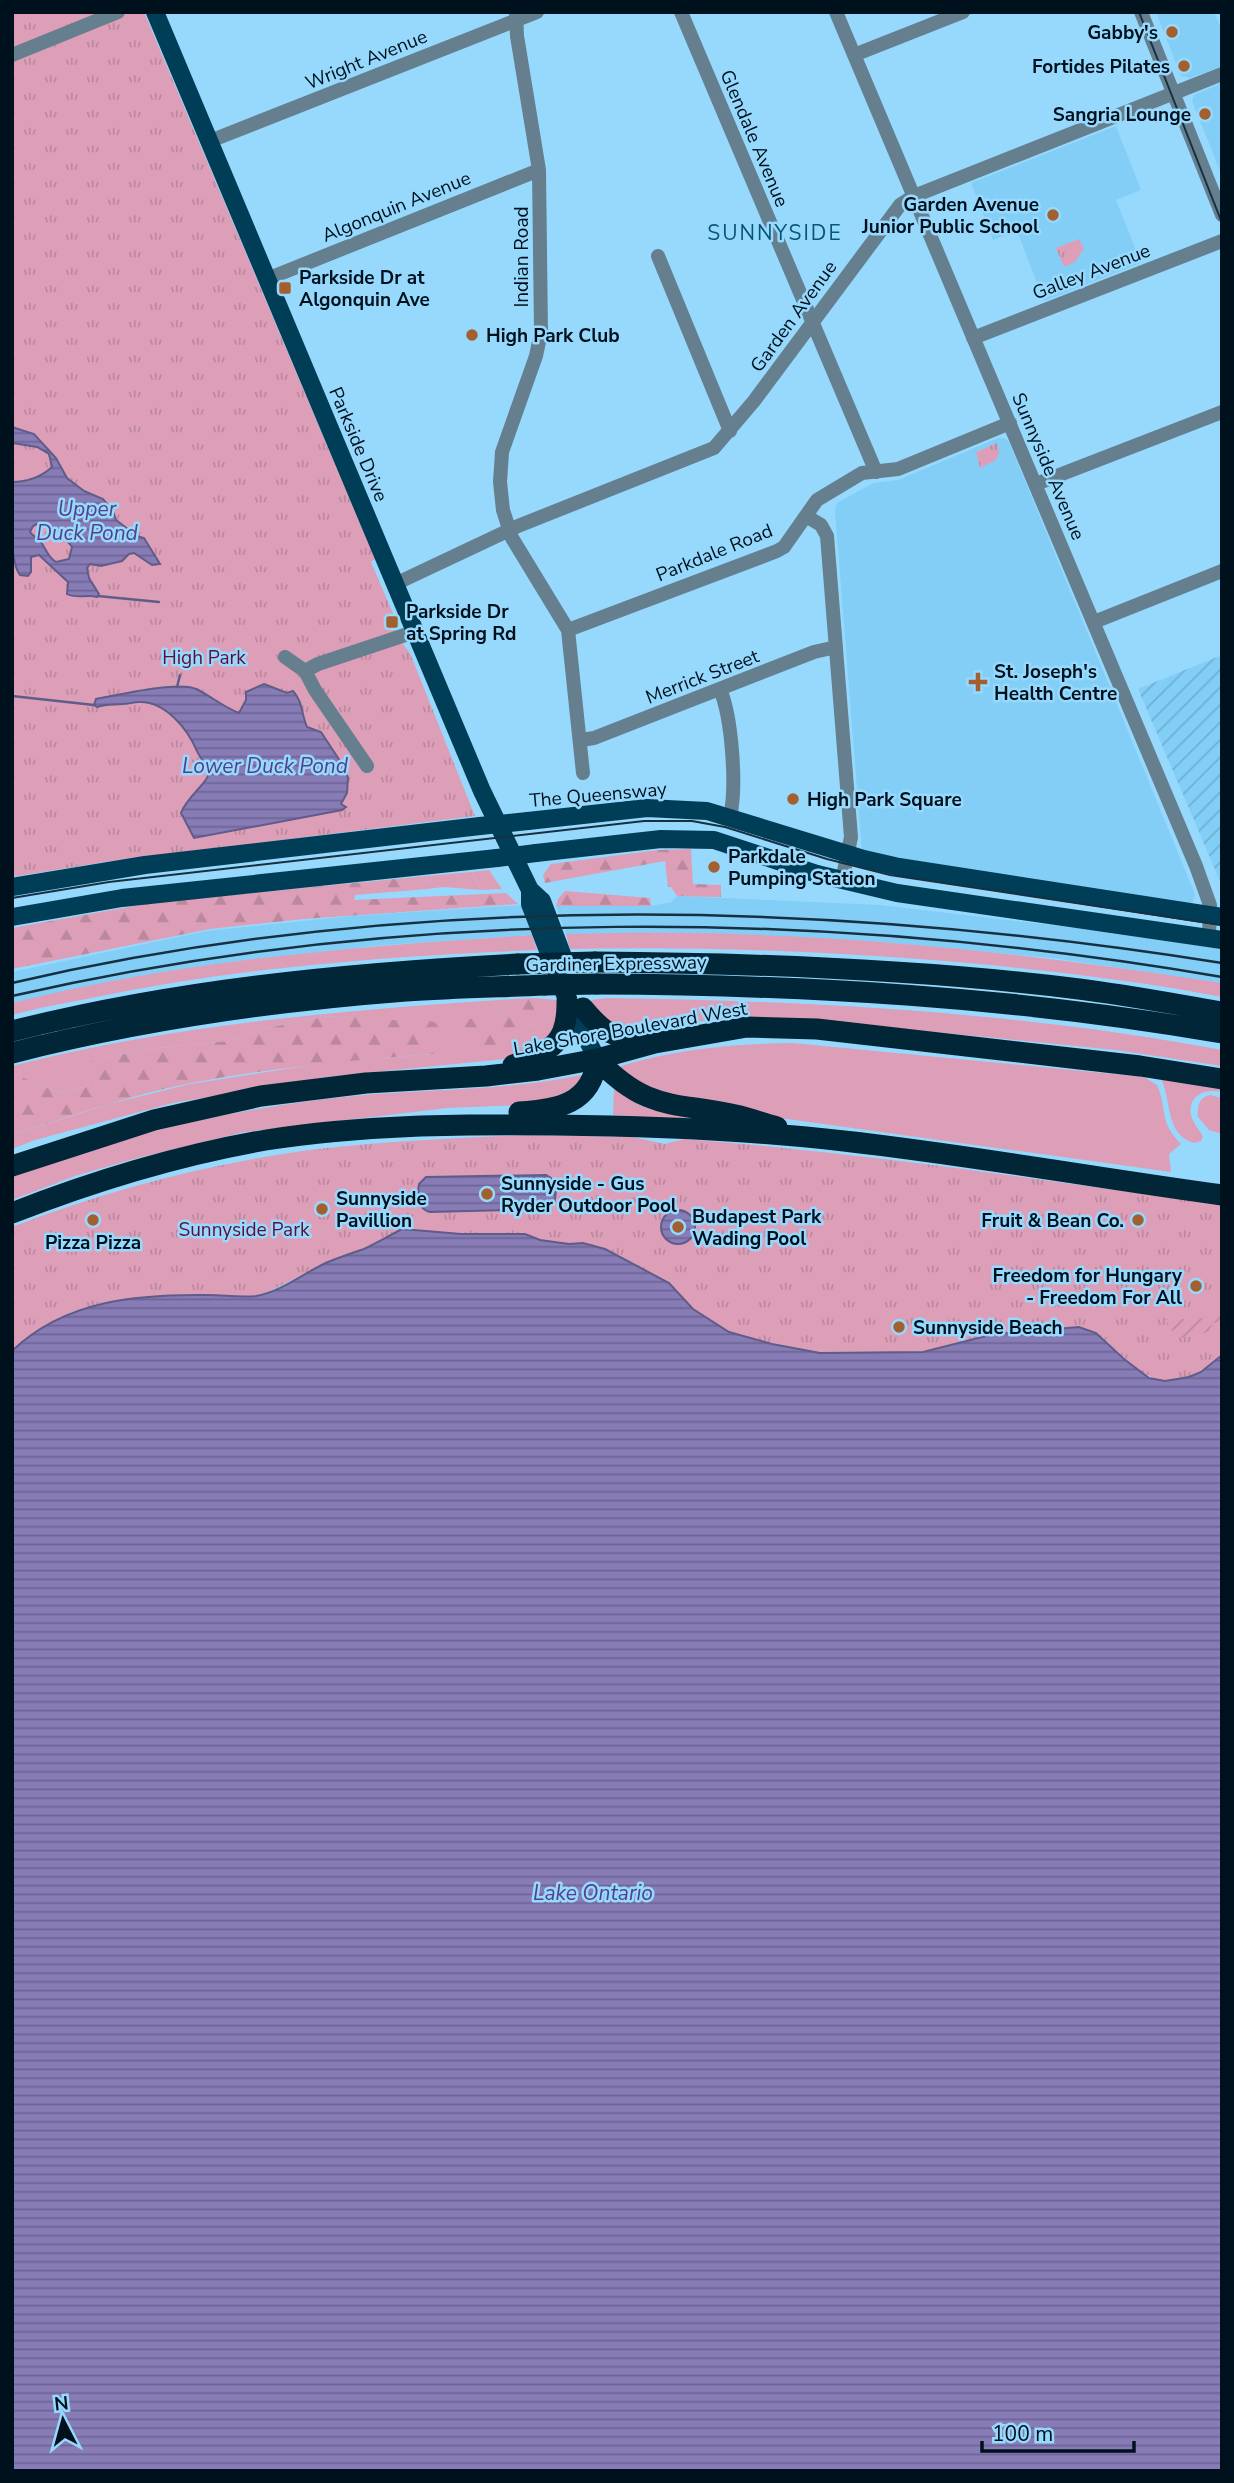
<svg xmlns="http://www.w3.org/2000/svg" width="1234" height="2483" viewBox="0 0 1234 2483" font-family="'Nunito Sans',sans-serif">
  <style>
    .built { fill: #83cef7 }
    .industrial { fill: url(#industrial-furrows) }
    .grass { fill: #dd9fb8 }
    .forest { fill: url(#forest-firs) }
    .park { fill: url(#park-tufts) }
    .garden { fill: url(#garden-furrows) }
    .water { fill: url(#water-rules); stroke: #5f5c89; stroke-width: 2; fill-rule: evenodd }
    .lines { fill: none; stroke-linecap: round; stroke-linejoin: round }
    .stream { stroke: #5f5c89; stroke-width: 2.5 }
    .minor { stroke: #657f8e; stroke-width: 14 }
    .major { stroke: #003e58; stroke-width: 18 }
    .highway { stroke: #012637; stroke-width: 21 }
    .tram { stroke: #173040; stroke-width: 2 }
    .rail { stroke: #173040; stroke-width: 2.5 }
    .major-bridge { stroke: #003e58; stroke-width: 18 }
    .highway-bridge { stroke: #012637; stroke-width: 21 }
    .poi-dot { fill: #a35f30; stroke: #96d9fd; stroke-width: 2.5 }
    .labels { text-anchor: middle; stroke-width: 5; stroke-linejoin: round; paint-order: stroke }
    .poi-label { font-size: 19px; font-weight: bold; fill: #00111e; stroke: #96d9fd; text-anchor: start }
    .street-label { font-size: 19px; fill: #00111e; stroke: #96d9fd }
    .park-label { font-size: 19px; fill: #5e0d39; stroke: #96d9fd }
    .neighbourhood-label { font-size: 21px; letter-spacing: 2px; fill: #085675; stroke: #96d9fd }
    .water-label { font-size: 21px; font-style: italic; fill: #543f8a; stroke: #96d9fd }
  </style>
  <defs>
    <pattern id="industrial-furrows" width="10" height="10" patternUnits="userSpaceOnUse" patternTransform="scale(1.75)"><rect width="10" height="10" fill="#83cef7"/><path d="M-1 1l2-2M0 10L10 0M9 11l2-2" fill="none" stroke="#6fb0d3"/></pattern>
    <pattern id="forest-firs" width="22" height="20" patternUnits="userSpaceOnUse" patternTransform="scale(1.75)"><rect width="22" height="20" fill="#dd9fb8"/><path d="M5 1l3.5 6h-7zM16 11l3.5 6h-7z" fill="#bc889e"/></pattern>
    <pattern id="park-tufts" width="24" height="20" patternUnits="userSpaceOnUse" patternTransform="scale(1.75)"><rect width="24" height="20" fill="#dd9fb8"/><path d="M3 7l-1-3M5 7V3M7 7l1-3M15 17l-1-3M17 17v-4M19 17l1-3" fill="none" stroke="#bc889e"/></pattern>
    <pattern id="garden-furrows" width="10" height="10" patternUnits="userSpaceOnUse" patternTransform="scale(1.75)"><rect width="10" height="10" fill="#dd9fb8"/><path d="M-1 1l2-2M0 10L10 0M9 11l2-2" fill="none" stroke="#bc889e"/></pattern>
    <pattern id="water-rules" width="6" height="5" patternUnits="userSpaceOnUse" patternTransform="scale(1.75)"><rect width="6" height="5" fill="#887cb7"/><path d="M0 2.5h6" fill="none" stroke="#6d6494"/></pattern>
  </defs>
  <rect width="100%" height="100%" fill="#96d9fd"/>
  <path class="built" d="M1156,12H1214L1222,31V66L1190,78L1181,76Z
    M1222,83V176L1192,101L1194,95Z
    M1116,126L1141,190L1116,200L1141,263L1044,301L1017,231L993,240L971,183Z
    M998,438H1005L1009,442L1195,894L1193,902L1190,904L862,852L835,511L837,503L873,483L898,480Z
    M677,896L880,905L1119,933L1222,949V983L1052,958L880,942L735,934H566L556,906H651L671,902Z
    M522,905L532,935L384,945L264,958L136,977L12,1003V972L206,931L352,916Z"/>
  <path class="industrial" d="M1222,655V886L1138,689Z"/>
  <path class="grass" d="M472,872L481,890L444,887L427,889L426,876Z
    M566,934C623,933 679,932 736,934C899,939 1061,958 1222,983V997C1145,982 1067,973 990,965C850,952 710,946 570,949Z
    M532,935L537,950C389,956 242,967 96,997C68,1003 40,1007 12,1015V1003C182,960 358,946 532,935Z
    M608,998C813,1001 1019,1012 1222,1050V1066L1116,1050L815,1020L713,1019L629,1034L620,1032L592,1006L591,1000Z
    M514,999L498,1016L527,1027L560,1012L551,1041L505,1059L326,1077L173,1103L35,1140L12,1149V1135L109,1104L190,1084L330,1062L433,1054L408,1022L328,1016L262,1029L228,1041L157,1048L92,1060L88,1086L61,1093L12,1073V1066C177,1024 345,1010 514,999Z
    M793,1043L1144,1077L1157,1085C1168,1111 1158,1120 1181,1144L1169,1154L1171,1172L671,1103L619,1076L621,1066C677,1049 735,1044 793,1043Z
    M581,1075L586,1082L545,1104L447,1108L245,1132L134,1159L75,1176L12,1200V1177C122,1134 236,1108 353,1096C429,1089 507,1091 581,1075Z
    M1161,1079L1222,1089V1092C1205,1088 1188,1095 1191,1115C1193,1123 1199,1130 1203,1136L1201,1141L1194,1143C1165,1135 1172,1101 1161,1079Z
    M614,1087L641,1106L685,1117L686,1120L613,1115Z
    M1210,1095L1222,1098V1134L1209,1130L1198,1117C1197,1107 1199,1097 1210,1095Z"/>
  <path class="forest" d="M691,849L693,884L721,885V897L677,896L671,887H668L665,861L545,883L543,875L551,864L658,850Z
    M489,870L502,889L481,890L472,872Z
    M426,876L427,889L355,895L354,900L506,893L518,904L304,919L210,929L12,969V928L150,903Z
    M565,891L650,898L651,906H556L558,899Z
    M535,998L556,1000L560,1012L527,1027L521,1045L491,1053L467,1051L460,1020L498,1016L514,999Z
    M328,1016L408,1021L419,1017L445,1026L449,1037L433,1054C352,1060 271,1068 191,1083C130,1095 71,1116 12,1135V1073L61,1093L88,1086L91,1060L157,1048L228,1041L262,1029Z"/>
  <path class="park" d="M12,12H144L375,559L371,562L397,623C396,635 403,645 410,653L475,816L105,862L12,877Z
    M1079,239L1084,249L1075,262L1064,267L1056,248Z
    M997,443L999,453L996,460L980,468L976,452Z
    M526,1135L632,1137L665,1144L684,1139C864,1153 1043,1180 1222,1205V1355C1161,1406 1145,1374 1096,1333L994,1334L938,1350L902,1354L820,1353L772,1344L729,1332L693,1309L669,1283L605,1249L583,1243L569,1244L540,1240L525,1234H461L402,1229L366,1248L328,1262L264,1294L241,1297L151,1296L101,1303L74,1311L23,1341L12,1351V1227C109,1189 214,1162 318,1149C387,1141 456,1138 526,1135Z"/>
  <path class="garden" d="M1222,1315V1321L1213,1323L1208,1332L1181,1338L1175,1335L1165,1319H1196Z"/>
  <path class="water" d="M12,427L34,434L56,458L67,478L84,491L103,499L113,511L116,520L137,536L144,538L160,564L152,565L134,553L129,554L122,561L101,566L90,564L87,568L89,578L99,594L97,597C87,594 76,599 67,594L68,582L39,555L31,557V572L28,576L20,575C8,560 12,503 12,482C28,482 41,477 52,467L49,454L37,447L12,443ZM43,521C55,528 64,535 72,547L69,559L56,562C46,556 46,546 38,539C36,537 32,535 30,532L33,526Z
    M264,684L287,693L293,691C303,702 301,713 307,727L321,732L344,767L348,778L347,793L341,804L346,807L342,810L194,838L181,813C186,798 208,782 208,775C208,765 200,759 197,751C188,730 166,701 139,702C134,702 128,704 123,704C113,705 107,704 97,707L94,705L96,699C118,695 177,681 196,689C211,696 223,707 239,713L246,700V692Z
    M546,1175C557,1180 557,1192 554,1203L547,1209L430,1212C417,1209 417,1196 419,1184L426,1177Z
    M661 1227a17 17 0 1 1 34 0a17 17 0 1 1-34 0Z
    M402,1229L461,1234H525L540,1240L569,1244L583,1243L605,1249L669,1283L693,1309L729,1332L772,1344L820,1353L923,1352L994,1334L1079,1327L1096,1333L1124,1359L1149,1378L1165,1381L1189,1377L1201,1372L1222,1355V2471H12V1351C65,1300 138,1294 208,1295C224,1295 240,1298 256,1296C281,1292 305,1272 328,1262C340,1257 352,1253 364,1249C377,1243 389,1236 402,1229Z"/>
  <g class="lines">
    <path class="stream" d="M98,596L159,602
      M177,687L180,675
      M12,696L94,705"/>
    <path class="minor" d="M516,12L517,36L539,170L541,332L536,356L502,452L500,482L503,510L512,538L568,630L583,773
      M681,12L876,472
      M836,12L1196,866L1210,905L1209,938
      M1141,12L1222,215
      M12,55L118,12
      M854,55L963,12
      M210,141L537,12
      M658,256L730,431
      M267,279L539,170
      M973,338L1222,241
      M1036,484L1222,412
      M806,516L821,525L827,536L851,837L842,881
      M395,584L518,526L714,448L754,401L900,205L914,196L1222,74
      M1094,622L1222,571
      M568,630L777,551L784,547L817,500L862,473L898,469L1010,423
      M285,657L305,671L315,690L367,766
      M305,671L318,664L414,632
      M720,689C732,718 737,786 730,817
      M581,740L594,738L814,652L836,647"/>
    <path class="major" d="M155,12L482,791L530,890V904L567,1000L597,1059
      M528,821L647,808L707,811L864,859L899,867L1222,917
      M536,853L661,839L714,840L817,874L897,893L1222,940
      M12,887L145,865L480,826
      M530,890L542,901L562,954
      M12,917L122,898L497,858"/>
    <path class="highway" d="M595,962C757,963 918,969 1079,989C1127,995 1174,1004 1222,1012
      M597,984C807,985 1014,997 1222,1033
      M583,1008C604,1033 614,1041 647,1035
      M12,1031C179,989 347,973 518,964
      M12,1053C141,1020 274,1001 406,991C452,988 499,987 545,985
      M597,1059C648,1113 675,1101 740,1116C752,1119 765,1124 777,1127
      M513,1065C551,1050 568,1045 567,1000
      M519,1112C557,1110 592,1104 597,1059
      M12,1166L154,1120L261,1096L366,1083L486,1076L538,1070L597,1059L655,1043L747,1027L817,1029L1140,1066L1222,1079
      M12,1213C94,1181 179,1155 266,1140C362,1125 458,1124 555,1125C651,1126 748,1130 844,1141C970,1155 1096,1178 1222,1195"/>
    <path class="tram" d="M1139,12L1222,223
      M12,898L109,882L644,821H692L725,827L827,859L890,875L1222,925"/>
    <path class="rail" d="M12,983C407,891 824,900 1222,963
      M12,996C407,905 824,909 1222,977"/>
    <path class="major-bridge" d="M480,826L528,821
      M497,858L536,853"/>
    <path class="highway-bridge" d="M518,964L595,962
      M545,985L597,984"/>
  </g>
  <g class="poi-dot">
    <circle cx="1172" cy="32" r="7"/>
    <circle cx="1184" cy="66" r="7"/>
    <circle cx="1205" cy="114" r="7"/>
    <circle cx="1053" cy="215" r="7"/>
    <rect x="278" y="281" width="14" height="14" rx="3.5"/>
    <circle cx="472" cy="335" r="7"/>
    <rect x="385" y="615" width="14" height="14" rx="3.5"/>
    <path d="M974.5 671.5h7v7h7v7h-7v7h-7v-7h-7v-7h7z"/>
    <circle cx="793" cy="799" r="7"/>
    <circle cx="714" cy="867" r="7"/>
    <circle cx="487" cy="1194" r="7"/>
    <circle cx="322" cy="1209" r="7"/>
    <circle cx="93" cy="1220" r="7"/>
    <circle cx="1138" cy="1220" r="7"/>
    <circle cx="678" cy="1227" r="7"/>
    <circle cx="1196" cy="1286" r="7"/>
    <circle cx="899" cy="1327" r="7"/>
  </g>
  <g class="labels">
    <g class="poi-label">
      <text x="1158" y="39" text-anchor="end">Gabby's</text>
      <text x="1170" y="73" text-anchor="end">Fortides Pilates</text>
      <text x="1191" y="121" text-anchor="end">Sangria Lounge</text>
      <text x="1039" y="211" text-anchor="end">Garden Avenue<tspan x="1039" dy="22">Junior Public School</tspan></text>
      <text x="299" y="284">Parkside Dr at<tspan x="299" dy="22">Algonquin Ave</tspan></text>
      <text x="486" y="342">High Park Club</text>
      <text x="406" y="618">Parkside Dr<tspan x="406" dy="22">at Spring Rd</tspan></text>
      <text x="994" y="678">St. Joseph's<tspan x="994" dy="22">Health Centre</tspan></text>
      <text x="807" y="806">High Park Square</text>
      <text x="728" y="863">Parkdale<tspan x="728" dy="22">Pumping Station</tspan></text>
      <text x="501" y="1190">Sunnyside - Gus<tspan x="501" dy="22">Ryder Outdoor Pool</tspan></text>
      <text x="336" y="1205">Sunnyside<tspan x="336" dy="22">Pavillion</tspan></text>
      <text x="692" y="1223">Budapest Park<tspan x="692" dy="22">Wading Pool</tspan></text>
      <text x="1124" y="1227" text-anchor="end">Fruit &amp; Bean Co.</text>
      <text x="93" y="1249" text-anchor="middle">Pizza Pizza</text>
      <text x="1182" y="1282" text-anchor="end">Freedom for Hungary<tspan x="1182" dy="22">- Freedom For All</tspan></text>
      <text x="913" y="1334">Sunnyside Beach</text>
    </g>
    <g class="street-label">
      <text transform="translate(366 59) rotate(-22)" y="7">Wright Avenue</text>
      <text transform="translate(755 138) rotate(67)" y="7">Glendale Avenue</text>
      <text transform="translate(396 206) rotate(-22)" y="7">Algonquin Avenue</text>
      <text transform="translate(521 257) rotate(-90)" y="7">Indian Road</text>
      <text transform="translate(1091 271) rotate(-21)" y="7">Galley Avenue</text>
      <text transform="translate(793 316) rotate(-54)" y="7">Garden Avenue</text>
      <text transform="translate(359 444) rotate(67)" y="7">Parkside Drive</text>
      <text transform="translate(1049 466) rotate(67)" y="7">Sunnyside Avenue</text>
      <text transform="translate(714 552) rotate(-22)" y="7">Parkdale Road</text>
      <text transform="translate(702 676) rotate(-21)" y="7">Merrick Street</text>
      <text transform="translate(598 794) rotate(-5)" y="7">The Queensway</text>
      <text transform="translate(616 963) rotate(-1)" y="7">Gardiner Expressway</text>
      <text transform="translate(630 1028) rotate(-10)" y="7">Lake Shore Boulevard West</text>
    </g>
    <g class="park-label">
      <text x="204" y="664">High Park</text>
      <text x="244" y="1236">Sunnyside Park</text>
    </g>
    <g class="neighbourhood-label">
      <text x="775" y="240">SUNNYSIDE</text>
    </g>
    <g class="water-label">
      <text x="87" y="516">Upper<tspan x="87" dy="24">Duck Pond</tspan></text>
      <text x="265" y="773">Lower Duck Pond</text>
      <text x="593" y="1900">Lake Ontario</text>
    </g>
  </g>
  <rect width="1234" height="2483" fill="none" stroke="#00111e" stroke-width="28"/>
  <g transform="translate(63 2420) rotate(354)" stroke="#96d9fd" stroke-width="5" paint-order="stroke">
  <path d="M0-5L12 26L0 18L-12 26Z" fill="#00111e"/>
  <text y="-10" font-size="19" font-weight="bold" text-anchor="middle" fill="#00111e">N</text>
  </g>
  <path d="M982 2441v10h152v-10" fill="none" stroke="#00111e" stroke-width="3.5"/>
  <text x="992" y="2441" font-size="21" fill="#00111e" stroke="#96d9fd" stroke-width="5" paint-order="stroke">100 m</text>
</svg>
